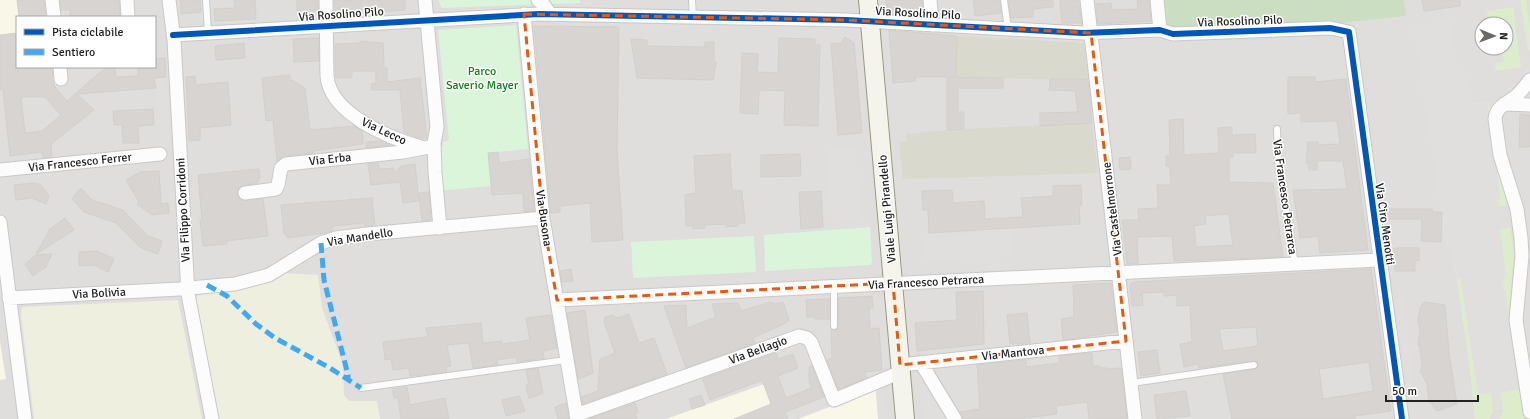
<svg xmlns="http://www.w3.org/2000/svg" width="1530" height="419" viewBox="0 0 1530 419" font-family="Signika,sans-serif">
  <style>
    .residential { fill: #dfdedc; fill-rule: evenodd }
    .education { fill: #f8f7e8 }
    .construction { fill: #d9d9cd }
    .farmland { fill: #efefdf }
    .grass { fill: #ddeccb }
    .forest { fill: #cbdec1 }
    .park { fill: #daf5da }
    .parking { fill: #e0dfde }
    .building { fill: #d7d4d2; stroke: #d3d0cc; fill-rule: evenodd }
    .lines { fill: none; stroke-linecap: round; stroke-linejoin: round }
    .service-casing { stroke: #c9c8c7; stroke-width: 8 }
    .minor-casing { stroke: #c9c8c7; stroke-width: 15 }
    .secondary-casing { stroke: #999a82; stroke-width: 20 }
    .service { stroke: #fdfcfc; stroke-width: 6 }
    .minor { stroke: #fdfcfc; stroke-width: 13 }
    .secondary { stroke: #f4f4ed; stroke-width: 18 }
    .quiet { stroke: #3fa9f5; stroke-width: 5; stroke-dasharray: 10 5; stroke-linecap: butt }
    .cycleway-casing { stroke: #fff; stroke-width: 8 }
    .cycleway { stroke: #0057b8; stroke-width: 6 }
    .marked { fill: none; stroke: #e8590c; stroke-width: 3; stroke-dasharray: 8 5; stroke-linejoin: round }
    .labels { text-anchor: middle; stroke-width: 3; stroke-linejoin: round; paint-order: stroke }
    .street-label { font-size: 12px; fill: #222; stroke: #fff }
    .park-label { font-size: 12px; fill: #0c8416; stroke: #fff }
  </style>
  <rect width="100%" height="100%" fill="#f0eeeb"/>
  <path class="residential" d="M0,0H1530V419H1489L1492,409L1503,408L1520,389L1503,277H1506L1499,231L1486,102L1427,111L1446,239H1449L1451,246L1457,277L1471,375L1475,419H0ZM17,17H155V67H17ZM1482,24H1506V48H1482Z"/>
  <path class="education" d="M0,0H46L48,17H17V67H54L56,85L0,90Z
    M0,342L6,379L0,380Z
    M764,384L777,419H666Z
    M876,389L878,419H798Z"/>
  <path class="construction" d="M957,36L1084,43L1088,79L1074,80L956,77Z
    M1092,123L1098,173L903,179L899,142L907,141L906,134L947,130Z"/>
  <path class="farmland" d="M284,273L318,275L322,308L343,365L344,395L349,401H377L380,419H219L196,299L198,295L202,293Z
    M178,300L202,419H34L21,315L22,307Z"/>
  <path class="grass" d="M1520,0H1526L1530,27V50H1528Z
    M1513,7L1521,67L1496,71L1495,63L1504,62L1502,48H1506V24H1498V21L1489,22L1487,11Z
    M1487,102H1489C1492,126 1494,152 1501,176C1504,184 1509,198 1506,206H1498L1497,200L1500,198Z
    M1510,228L1514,255L1509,309L1525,416L1524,419H1500L1503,410L1501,393L1520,389L1503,277H1506L1499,231L1501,229Z
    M1460,277L1478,395L1491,393L1493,411L1489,419H1475L1471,375L1457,278Z"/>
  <path class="forest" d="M1163,0H1404L1406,16L1340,23L1175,31L1167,26Z"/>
  <path class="park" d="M438,0H580V3L442,8Z
    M516,25L528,149L488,153L491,186L438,191L439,149L443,145V142L449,140L438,30Z
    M870,227L872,262L870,265L765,271L764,235Z
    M754,236L756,272L633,278L631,242Z"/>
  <path class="parking" d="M1450,20L1459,76L1468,75L1472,104L1487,102L1498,179L1500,198L1497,200L1498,211L1506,277L1503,278L1520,389L1501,393L1503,408L1492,409L1491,393L1478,395L1460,278H1457L1451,247L1449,239H1446L1413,26Z
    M641,24L705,26V30L640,29Z
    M1530,64V71L1520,82L1517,80Z
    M166,77L170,142H162L154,78Z
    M855,147L861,220L832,222L826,150Z
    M1011,228L1013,256L925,260L924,238L968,235V230Z
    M1403,298L1419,419H1410L1394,299Z
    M926,379L950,419H923L919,380Z
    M884,386L887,419H878L876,389Z"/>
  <path class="building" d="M17,0H44L46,17H19Z
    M60,0H119L120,17H70V10H61Z
    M180,0H200L201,12L181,14Z
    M234,0H255L256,19L215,21L214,9L235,8Z
    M297,0H318V11H297Z
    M334,0H405V10L336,15Z
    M886,0H922L923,16L887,14Z
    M973,0H998L1000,1L1001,13L975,16Z
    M1009,0H1053V7L1033,9V17L1011,18Z
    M1060,0H1078L1082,23H1062Z
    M1137,0H1149L1151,21L1098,24L1096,4L1111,3L1112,10L1138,9Z
    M1422,0H1460V6L1424,11Z
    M534,26L619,27L617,150L623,240L592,242L590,203L560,206V212L551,213Z
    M889,30L957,36L956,77H949L1003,78V88H958V112H964V129L947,130V77H915L916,81L893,83Z
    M17,33V67H52L53,80L56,89L67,101L106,67H115L116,77L138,76V67H155V59L165,58L166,77L154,78L156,88L77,94L94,110L51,144L52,157L43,158L42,152L10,156L3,90H0V35ZM21,97H45L61,115L42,131L25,133Z
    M845,37L854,43L862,133L838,135L831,44L841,43Z
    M318,38L319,61L294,62L293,39Z
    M779,38L815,39V45H820L818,126L784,125L785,91L759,90L758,114L740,113L742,53L758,54L757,72L778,73Z
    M631,39L647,40V46L705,47V42H714V62H716L713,80L637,78Z
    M360,41L383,43L384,68H387V82L420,78L427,138H420L404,132L400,90H372L371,84L376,83V71H352V78H336L335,44L360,43Z
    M244,43L245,58L216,60L215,46Z
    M290,75V79L305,88L310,130L355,126L362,131L363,144L313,151L314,153L285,156L277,161L273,120L266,121L262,78Z
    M195,76L196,85L228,82L231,125L200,128V140L189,141L186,77Z
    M1288,77H1315V82L1346,79L1368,250L1320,253L1318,236L1300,238L1293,190L1347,189L1343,161H1317V170H1309V163H1306L1308,142H1318V145L1340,144L1337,121L1301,122V113L1288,114Z
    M1050,79H1088L1092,123L1040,126V113L1078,112L1075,91L1049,90Z
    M153,109L154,125L138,126L139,143H123L122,125H114L113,111Z
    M1520,114L1530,115V147H1519Z
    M1183,119L1184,155L1219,153L1218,128L1232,127V135L1255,134L1256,153H1233V157H1229V182L1273,183L1283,257L1174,261L1172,236L1137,237L1138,263L1127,264L1122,220H1139L1138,209L1158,208L1157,185H1171L1170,166H1166V156H1170L1169,120ZM1225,214L1229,215L1233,245L1196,247L1194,226L1206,224L1205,216Z
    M381,141L391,145L366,148V142Z
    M498,152L499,163L529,159L534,211L524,212L523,193L492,195L488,153Z
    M730,154L732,190L742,191L745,223H738V226L726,227V224L704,225L705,228L693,229V226H686L685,195L696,193L694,156Z
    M800,154L801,176L761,177V155Z
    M1130,157L1131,169L1120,170L1119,158Z
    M378,163L379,169L394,168V173L401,166L415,164L419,201L403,203L400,182L371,185L368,164Z
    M259,169L260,177L257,183L240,186L237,194L242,200L263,199L268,236L227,241V244L203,246L200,220H202L198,175Z
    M159,171L161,204L168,203L169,213L152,215L137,204L139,202L126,180L140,172Z
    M34,183L41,185L49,196L46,204L32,198L16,200L14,185Z
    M1081,185L1082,205L1079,206L1080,224L929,233L928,210H923L922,191L952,190L953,203L984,201L985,219L1023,217L1021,198L1053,196V186Z
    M81,188L92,200L123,210L148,236L162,241L158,254L141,248L116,223L84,212L73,200V197Z
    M821,191L823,227L801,229L799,192Z
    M429,192L431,220L422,221L419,193Z
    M372,198L375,225L365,226L364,223L332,226V231L325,233L287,238V234H284L281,205Z
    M1386,209H1432L1433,212H1442L1441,242L1421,241L1422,219H1387Z
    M65,218L74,230L36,254L50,229Z
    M1394,248H1419V261L1415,260V271H1395Z
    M97,251L114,259L108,272L94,265L79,266V252Z
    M52,254L46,267L33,276L25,264L36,255Z
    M571,269L573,281L562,282L560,271Z
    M1371,269L1391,411L1355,416V419H1232L1223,374L1255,369L1258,366V363L1253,361L1199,368L1198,364L1184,367L1180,344L1192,342L1190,305L1177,306V295L1164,296V292L1142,293L1143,305L1132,306L1130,285L1133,282ZM1256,327L1258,346L1223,351L1219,329ZM1369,362L1373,391L1323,399L1319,369Z
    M1111,283L1117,332L1063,340L1061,319L1074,317L1073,285Z
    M983,291L984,344L917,351L915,323L957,320L956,292Z
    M872,296L873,308H869L870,329L879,328L882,370L865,372L867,378L838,389L827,360L832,358L831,329L836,330L838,326V298Z
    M819,299H830V319H815V317H807L806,300Z
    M770,302L775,304L783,302L789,320L786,323L753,338L755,343L686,368L664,306L686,305L687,328L716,317L712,304L738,303L741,311Z
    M1424,302L1445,305L1449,353L1457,404L1437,411L1429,401L1427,384L1420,370L1422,369L1420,346H1418L1420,331L1418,320L1420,308Z
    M585,310L593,373L578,379L567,313Z
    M1027,313L1030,343L1010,344L1007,315Z
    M629,314L639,343L654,338L667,374L583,404L581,397L598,391L600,359L615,353L604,322L605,317L612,315L618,318Z
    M551,315L557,348L543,351L544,358L517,362L516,357L497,360L498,365L473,368L469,343L447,345L451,366L446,367L447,372L410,376L409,368L393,370L391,359L385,360L383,342L428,337L426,328L481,323L483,343L502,341V344L530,340L526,318Z
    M1157,350L1160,373L1141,376L1138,352Z
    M776,353L778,359L793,354L798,368L778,376L786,398L812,388L809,381V367L812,366L824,397L785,412L788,419H734L771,404L762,380L710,400L703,379Z
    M1092,353L1093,366H1100V368H1108V369L1121,368L1127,419H1089L1087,402L1056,406L1057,414L1024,418V419H963L960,412L980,409L977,365L1026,360V367L1060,363L1059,356Z
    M538,368L543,393L529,399L526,385H529L526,370Z
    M407,387L410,405L445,398L449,419H401L398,398H394L392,389Z
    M1186,391L1190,416L1157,419L1154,395Z
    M701,395L705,405L692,409L689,399Z
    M519,396L525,411L506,416L502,400Z
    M566,403L569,419H558L555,407Z
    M635,403L638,412L635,413L637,419H589Z"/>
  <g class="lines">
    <g class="service-casing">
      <path id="service" d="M206,0L208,33
        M692,0L693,17
        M1004,0L1008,29
        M1277,129L1278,161L1295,264
        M834,326V286
        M1132,383L1254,365
        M361,388L566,360"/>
    </g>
    <g class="minor-casing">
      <path id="minor" d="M52,0L54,17
        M127,0L128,17
        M169,0L174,40L188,294L212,419
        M326,0L327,76C330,114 389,138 421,147
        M425,0L437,127L434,143L435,172L440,228
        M538,0L544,5L550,14
        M930,0L932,25
        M1087,0L1135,419
        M1157,0L1160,30
        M524,14L543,218L577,419
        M173,35L539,14L846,20L1083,33L1160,30L1173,34L1330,28L1349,32L1402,419
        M60,67L61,79
        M1530,80C1525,86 1521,92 1515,97C1506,104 1496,107 1495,119L1500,155L1517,209L1521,238L1522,256L1516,320L1530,412
        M1504,104L1530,105
        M0,170L160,154
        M245,193L276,189L278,185L281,168L286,164L403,152L434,146
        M0,222L25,419
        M9,298L179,289L235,284L269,275L321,243L336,238L367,234L543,218
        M557,300L1379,260
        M921,363L955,419
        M900,365L1126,341
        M576,415L799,336L807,338L811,342L834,400L901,372"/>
    </g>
    <g class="secondary-casing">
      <path id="secondary" d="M868,0L905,419"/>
    </g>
    <use href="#service" class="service"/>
    <use href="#minor" class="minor"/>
    <use href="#secondary" class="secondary"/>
    <path class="quiet" d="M321,243L324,280L348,375V381
      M207,285L227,296L256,324L275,338L330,368L361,388"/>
    <g class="cycleway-casing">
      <path id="cycleway" d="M173,35L539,14L846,20L1083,33L1160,30L1173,34L1330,28L1349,32L1402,419"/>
    </g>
    <use href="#cycleway" class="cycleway"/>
  </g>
  <path class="marked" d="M524,14L846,20L1091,33L1126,341L900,365L893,283L557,300L543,218Z"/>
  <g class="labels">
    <g class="street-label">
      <text transform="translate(918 13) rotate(3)" y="4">Via Rosolino Pilo</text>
      <text transform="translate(341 14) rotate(-4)" y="4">Via Rosolino Pilo</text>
      <text transform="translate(1240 21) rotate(-2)" y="4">Via Rosolino Pilo</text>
      <text transform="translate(384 131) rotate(25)" y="4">Via Lecco</text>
      <text transform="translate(330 159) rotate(-6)" y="4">Via Erba</text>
      <text transform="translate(80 162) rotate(-6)" y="4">Via Francesco Ferrer</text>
      <text transform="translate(1285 197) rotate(82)" y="4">Via Francesco Petrarca</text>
      <text transform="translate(887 209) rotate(-95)" y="4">Viale Luigi Pirandello</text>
      <text transform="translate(1112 209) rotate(-97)" y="4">Via Castelmorrone</text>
      <text transform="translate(183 210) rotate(-93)" y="4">Via Filippo Corridoni</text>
      <text transform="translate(544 218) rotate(82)" y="4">Via Busona</text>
      <text transform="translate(1385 224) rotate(82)" y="4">Via Ciro Menotti</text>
      <text transform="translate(360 237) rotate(-9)" y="4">Via Mandello</text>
      <text transform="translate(926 282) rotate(-3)" y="4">Via Francesco Petrarca</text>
      <text transform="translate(99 293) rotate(-3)" y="4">Via Bolivia</text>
      <text transform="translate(758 350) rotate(-20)" y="4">Via Bellagio</text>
      <text transform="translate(1013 353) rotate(-6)" y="4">Via Mantova</text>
    </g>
    <g class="park-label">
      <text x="482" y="75">Parco<tspan x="482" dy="14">Saverio Mayer</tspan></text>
    </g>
  </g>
  <rect x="16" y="16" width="140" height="52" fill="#ffffff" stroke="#a7a7a7"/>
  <rect x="24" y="29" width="20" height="6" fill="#0057b8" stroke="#a7a7a7"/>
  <text x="52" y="36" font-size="12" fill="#222222">Pista ciclabile</text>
  <rect x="24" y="49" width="20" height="6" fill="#3fa9f5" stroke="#a7a7a7"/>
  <text x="52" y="56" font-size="12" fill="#222222">Sentiero</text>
  <g transform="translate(1494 36) rotate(91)"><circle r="19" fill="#ffffff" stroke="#a7a7a7"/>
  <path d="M0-3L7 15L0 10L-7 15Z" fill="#6a6968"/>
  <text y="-6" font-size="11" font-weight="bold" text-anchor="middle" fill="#222222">N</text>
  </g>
  <path d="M1386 395v6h92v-6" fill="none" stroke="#222222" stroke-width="2"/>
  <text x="1392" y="395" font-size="12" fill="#222222" stroke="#ffffff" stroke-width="3" paint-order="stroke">50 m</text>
</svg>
